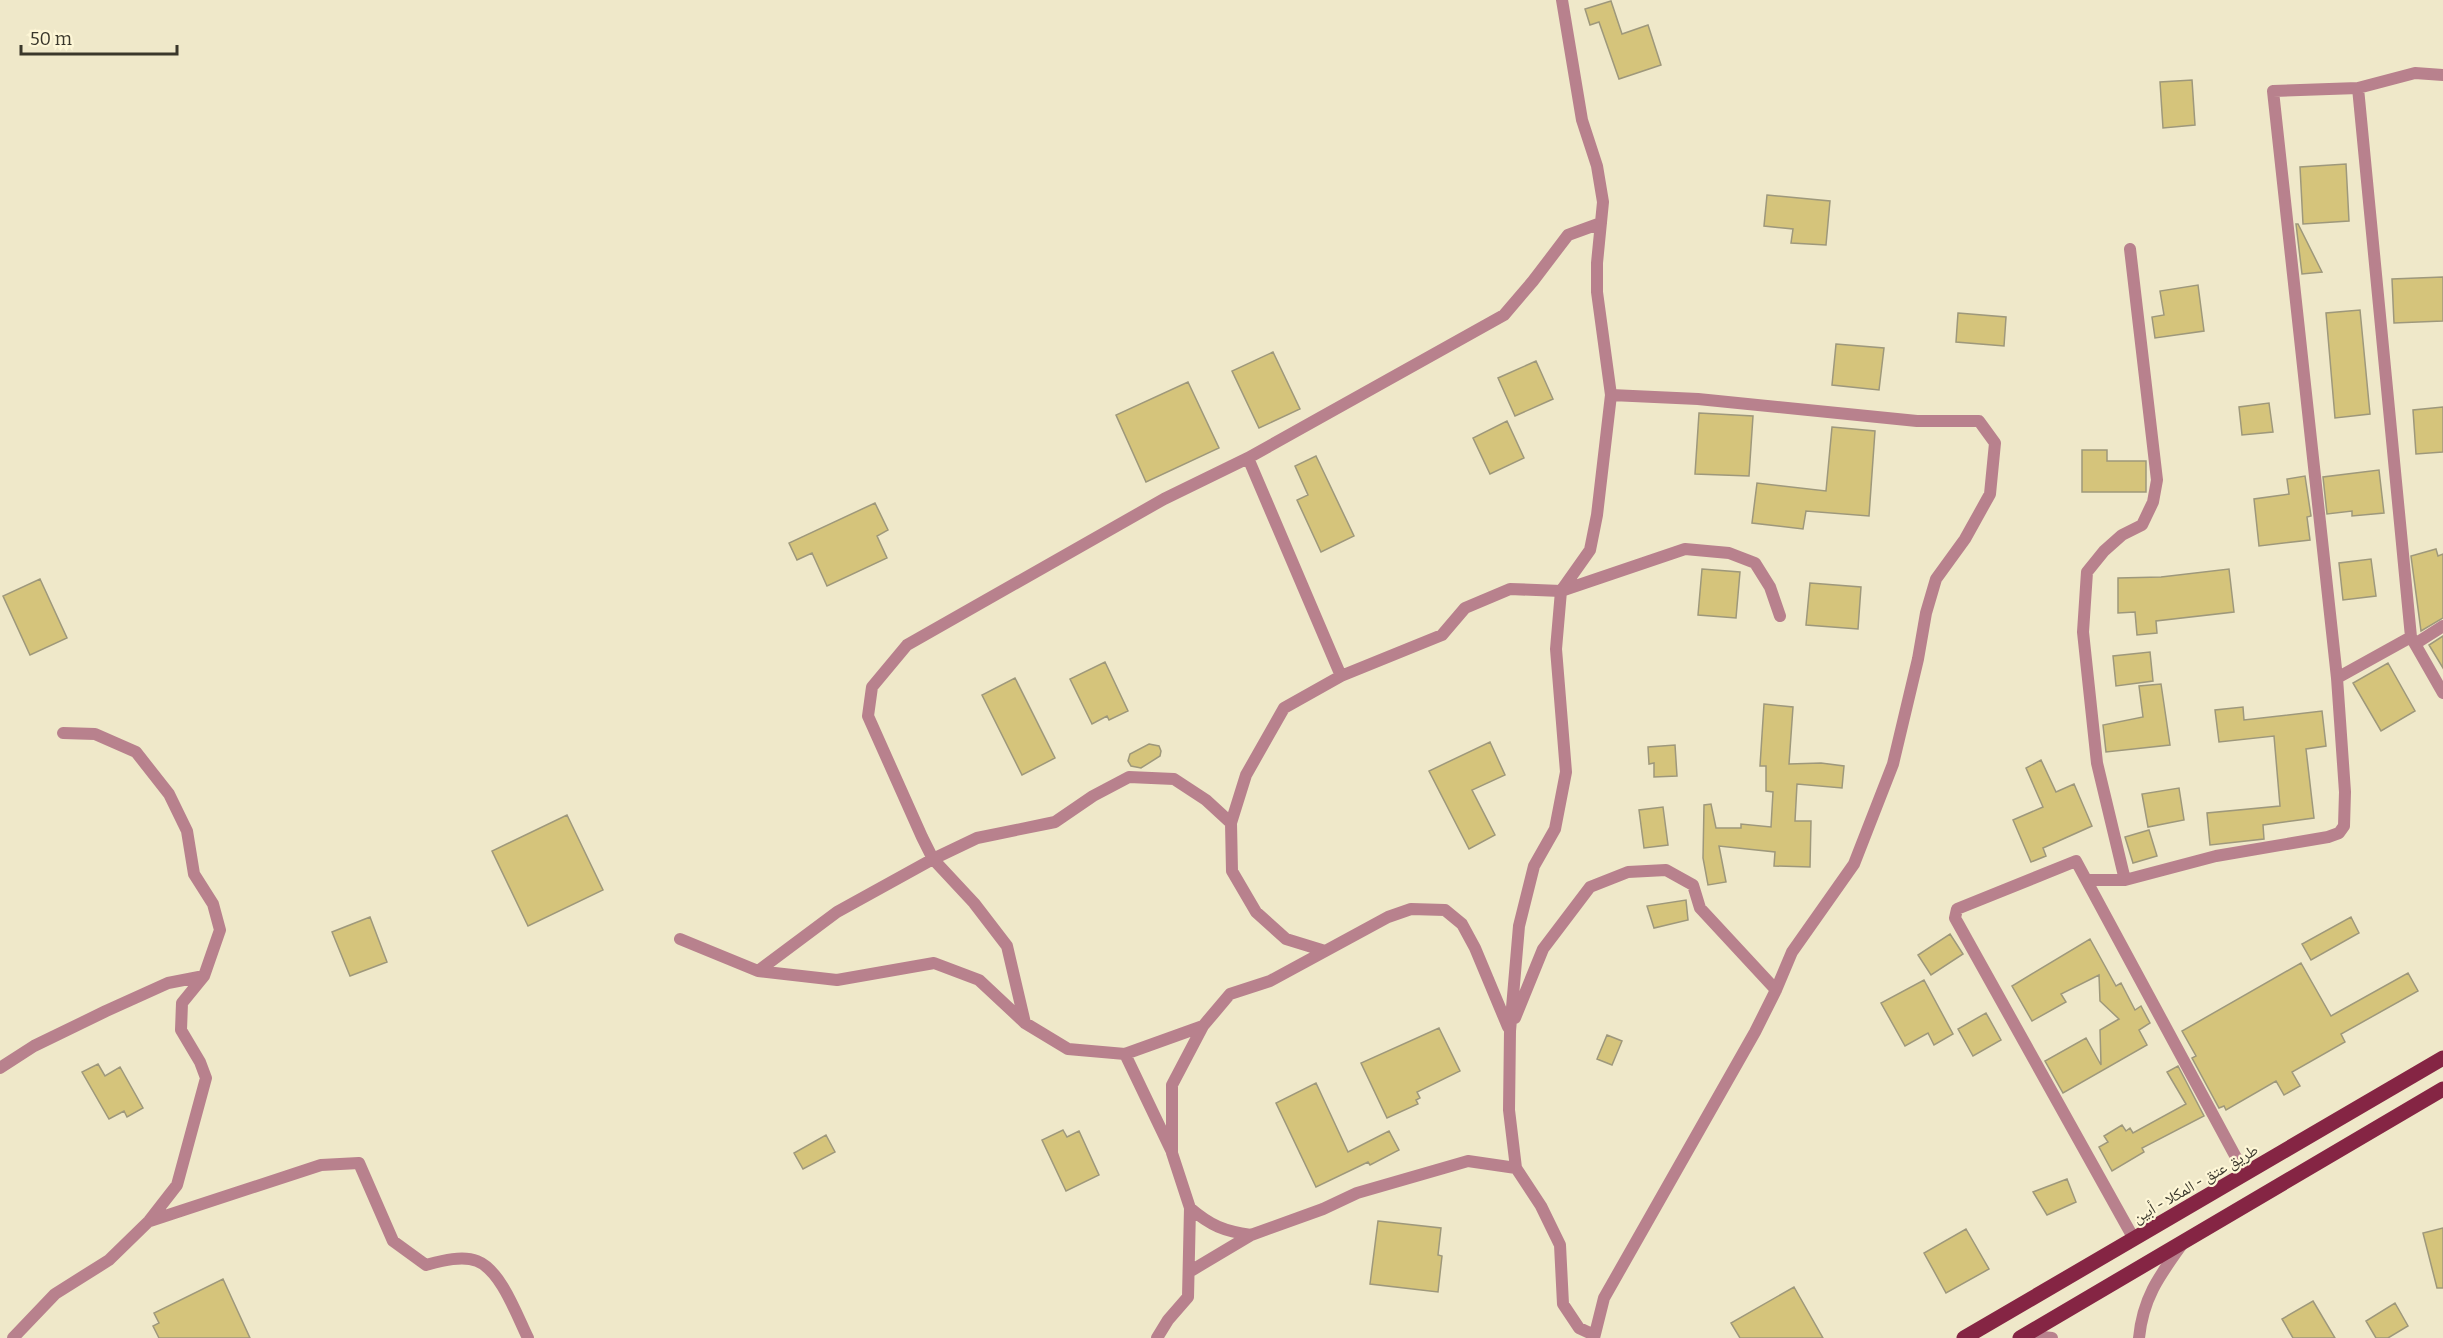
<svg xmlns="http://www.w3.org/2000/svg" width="2443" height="1338" viewBox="0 0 2443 1338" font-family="Bitter,'Noto Naskh Arabic',serif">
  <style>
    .building { fill: #d5c47b; stroke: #9e987b; stroke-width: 1.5 }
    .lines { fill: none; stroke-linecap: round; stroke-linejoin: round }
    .street { stroke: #b8818d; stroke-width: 12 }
    .primary { stroke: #852544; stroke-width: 15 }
    .labels { text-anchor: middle; stroke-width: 4.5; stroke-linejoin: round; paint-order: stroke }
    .street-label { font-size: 16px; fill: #3a372b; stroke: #fdf6d6 }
  </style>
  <rect width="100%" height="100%" fill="#efe8c9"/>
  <path class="building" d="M1611,1L1622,34L1648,25L1661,65L1619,79L1599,22L1590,25L1585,9Z
    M2192,80L2195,125L2163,128L2160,82Z
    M2346,164L2349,221L2303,224L2300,167Z
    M1767,195L1830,201L1826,245L1791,243L1793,229L1764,226Z
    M2296,224H2298L2322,272L2302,274Z
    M2443,277V321L2394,323L2392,279Z
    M2198,285L2204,331L2155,338L2152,317L2164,315L2160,291Z
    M2360,310L2370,414L2335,418L2326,313Z
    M1958,313L2006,317L2004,346L1956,342Z
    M1836,344L1884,348L1879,390L1832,385Z
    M1273,352L1300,409L1259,428L1232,371Z
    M1536,361L1553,399L1515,416L1498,378Z
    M1188,382L1219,448L1146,482L1116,415Z
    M2269,403L2273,432L2242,435L2239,407Z
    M2443,407V452L2416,454L2413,410Z
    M1699,413L1753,416L1749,476L1695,474Z
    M1507,421L1524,458L1490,474L1473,438Z
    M1832,427L1875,431L1869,516L1806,511L1803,529L1752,523L1757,483L1826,491Z
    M2082,450H2107V461H2146V492H2082Z
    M1316,456L1354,536L1321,552L1297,500L1308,495L1295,466Z
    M2379,470L2384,513L2352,516V511L2327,514L2323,477Z
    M2305,476L2311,516L2307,517L2310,540L2259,546L2254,499L2289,494L2287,479Z
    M875,503L888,530L877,536L887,558L827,586L812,553L797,560L789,543Z
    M2436,549L2438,556L2443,554V618L2421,631L2411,556Z
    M2371,559L2376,596L2343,600L2339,563Z
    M1702,569L1740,572L1736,618L1698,615Z
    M2229,569L2234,612L2156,621L2157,633L2137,635L2135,612L2118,613V578L2161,577Z
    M40,579L67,638L30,655L3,596Z
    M1810,583L1861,587L1858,629L1806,625Z
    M2443,636V668L2429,645Z
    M2150,652L2153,681L2116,686L2113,656Z
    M1105,662L1128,711L1109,720L1107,716L1092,724L1070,679Z
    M2388,663L2415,711L2381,731L2353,683Z
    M1015,678L1055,758L1022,775L982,695Z
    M2161,684L2170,745L2106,752L2103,725L2143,717L2139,686Z
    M1764,704L1793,707L1789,764L1821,763L1844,766L1842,788L1797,784L1795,821H1811L1810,867L1774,866L1775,852L1719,846L1726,882L1708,885L1703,858L1704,805L1711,804L1716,828H1741V824L1771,827L1773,792L1766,791V766H1760Z
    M2243,707L2244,720L2322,711L2326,746L2306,749L2314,818L2263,825L2264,839L2210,845L2207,813L2280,806L2274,736L2219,742L2215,710Z
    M1490,742L1505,775L1472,790L1495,835L1469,849L1429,771Z
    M1149,744L1159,746L1161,751L1160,756L1141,768L1131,766L1128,761L1130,754Z
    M1675,745L1677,776L1654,777V763L1649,764L1648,747Z
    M2041,760L2056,792L2074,784L2092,826L2043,848L2046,856L2031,862L2013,820L2043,807L2026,768Z
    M2179,788L2184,820L2148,827L2142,794Z
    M1663,807L1668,845L1644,848L1639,810Z
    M567,815L603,890L528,926L492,851Z
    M2149,830L2157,856L2133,863L2125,837Z
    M1686,900L1688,920L1654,928L1647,906Z
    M370,917L387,962L350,976L332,932Z
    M2351,917L2359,933L2311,960L2302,944Z
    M1950,934L1963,954L1931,975L1918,955Z
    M2090,939L2116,986L2121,983L2135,1010L2141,1006L2150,1023L2139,1030L2147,1045L2063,1093L2045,1061L2086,1038L2101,1065L2100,1030L2119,1019L2100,1001L2099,975L2061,994L2066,1002L2032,1021L2012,986Z
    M2301,963L2331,1016L2408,973L2418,991L2341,1034L2345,1042L2292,1072L2300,1086L2284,1095L2276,1081L2226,1110L2224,1106L2219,1108L2192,1058L2196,1056L2182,1031Z
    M1924,980L1953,1034L1934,1045L1928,1033L1905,1046L1881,1003Z
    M1986,1013L2001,1040L1973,1056L1958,1029Z
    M1439,1028L1460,1071L1417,1092L1420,1098L1416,1100L1418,1104L1387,1118L1361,1063Z
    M1607,1035L1622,1041L1612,1065L1597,1059Z
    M98,1064L105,1076L120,1067L143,1108L127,1117L124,1111L109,1119L82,1072Z
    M2178,1066L2204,1116L2142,1148L2144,1152L2112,1171L2099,1147L2108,1142L2104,1136L2122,1125L2126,1131L2130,1128L2133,1133L2186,1104L2167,1072Z
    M1316,1083L1348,1152L1389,1131L1399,1150L1370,1165L1368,1162L1316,1187L1276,1103Z
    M1063,1130L1067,1137L1079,1131L1099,1175L1066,1191L1042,1140Z
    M826,1135L835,1152L803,1169L794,1153Z
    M2067,1179L2076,1202L2047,1215L2033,1192Z
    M1378,1221L1441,1228L1438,1255L1442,1256L1438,1292L1370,1284Z
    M2443,1228V1288H2437L2423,1233Z
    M1966,1229L1989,1269L1946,1293L1924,1253Z
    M223,1279L250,1338H159L153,1326L159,1323L154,1313Z
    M1794,1287L1823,1338H1740L1731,1323Z
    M2313,1301L2335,1338H2293L2282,1319Z
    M2395,1303L2408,1326L2388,1338H2376L2366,1321Z"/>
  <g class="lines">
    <path class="street" d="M1562,0L1582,120L1597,166L1603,202L1597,263V292L1611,395L1597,515L1590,550L1561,591L1556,649L1566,772L1555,829L1534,866L1519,926L1510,1031L1509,1110L1516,1168L1541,1206L1560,1245L1563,1304L1579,1328L1594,1335
      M2358,88L2411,637L2443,693
      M1248,458L1341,676
      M2415,644L2443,626
      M2337,678L2411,637
      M2087,880H2125L2216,856L2328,837L2339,833L2344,826L2345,792L2337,678L2273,91L2358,88L2415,73L2443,75
      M2125,880L2097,763L2083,632L2087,572L2104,551L2122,535L2142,525L2153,502L2157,480L2130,249
      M680,939L758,971L837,980L934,963L979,980L1025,1023L1068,1049L1125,1054L1203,1026
      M1325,951L1286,939L1256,912L1232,871L1231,823L1246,775L1284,708L1341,676L1442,635L1465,608L1510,589L1561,591L1685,549L1729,553L1755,563L1770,587L1780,616
      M758,971L837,912L933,859L977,838L1055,822L1093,796L1129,777L1174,779L1206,800L1231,823
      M1515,1018L1543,949L1590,887L1628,872L1666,870L1693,885L1700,908L1776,990
      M1025,1023L1007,946L974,903L933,859L922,837L868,716L872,687L907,645L1164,499L1248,458L1504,315L1533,281L1568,235L1601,223
      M1125,1054L1171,1150
      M0,1068L34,1046L106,1011L168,983L204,976
      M1190,1208C1211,1226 1224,1231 1251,1235
      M150,1221L321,1165L359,1163L393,1241L426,1265C441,1261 462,1255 477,1261C501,1270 517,1316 528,1338
      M2134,1239L1955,918L1957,909L2076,861L2245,1174
      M1189,1272L1251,1235L1323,1209L1357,1193L1468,1161L1516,1168
      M2025,1335L2052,1338
      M13,1338L55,1294L109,1260L149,1221L177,1185L206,1078L200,1062L181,1030L182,1003L204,976L220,930L213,904L194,874L187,831L169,794L136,752L95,734L63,733
      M1157,1338L1168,1320L1188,1297L1190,1208L1172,1153V1085L1203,1026L1230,994L1270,981L1388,917L1411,909L1445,910L1462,924L1475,948L1508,1027
      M1594,1338L1604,1298L1755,1032L1776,990L1792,952L1854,864L1893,764L1918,659L1926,613L1936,579L1965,539L1990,494L1995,443L1979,421H1917L1698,399L1611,395
      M2139,1338C2143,1297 2160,1275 2183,1243"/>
    <path class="primary" d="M1964,1338L2443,1058
      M2020,1338L2443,1089"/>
  </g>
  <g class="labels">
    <g class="street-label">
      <text transform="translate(2195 1183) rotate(-30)" y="6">طريق عتق - المكلا - أبين</text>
    </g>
  </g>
  <path d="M21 45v9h156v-9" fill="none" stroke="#3a372b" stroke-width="3"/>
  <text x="30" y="45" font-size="18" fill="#3a372b" stroke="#fdf6d6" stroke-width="4.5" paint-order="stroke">50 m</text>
</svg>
